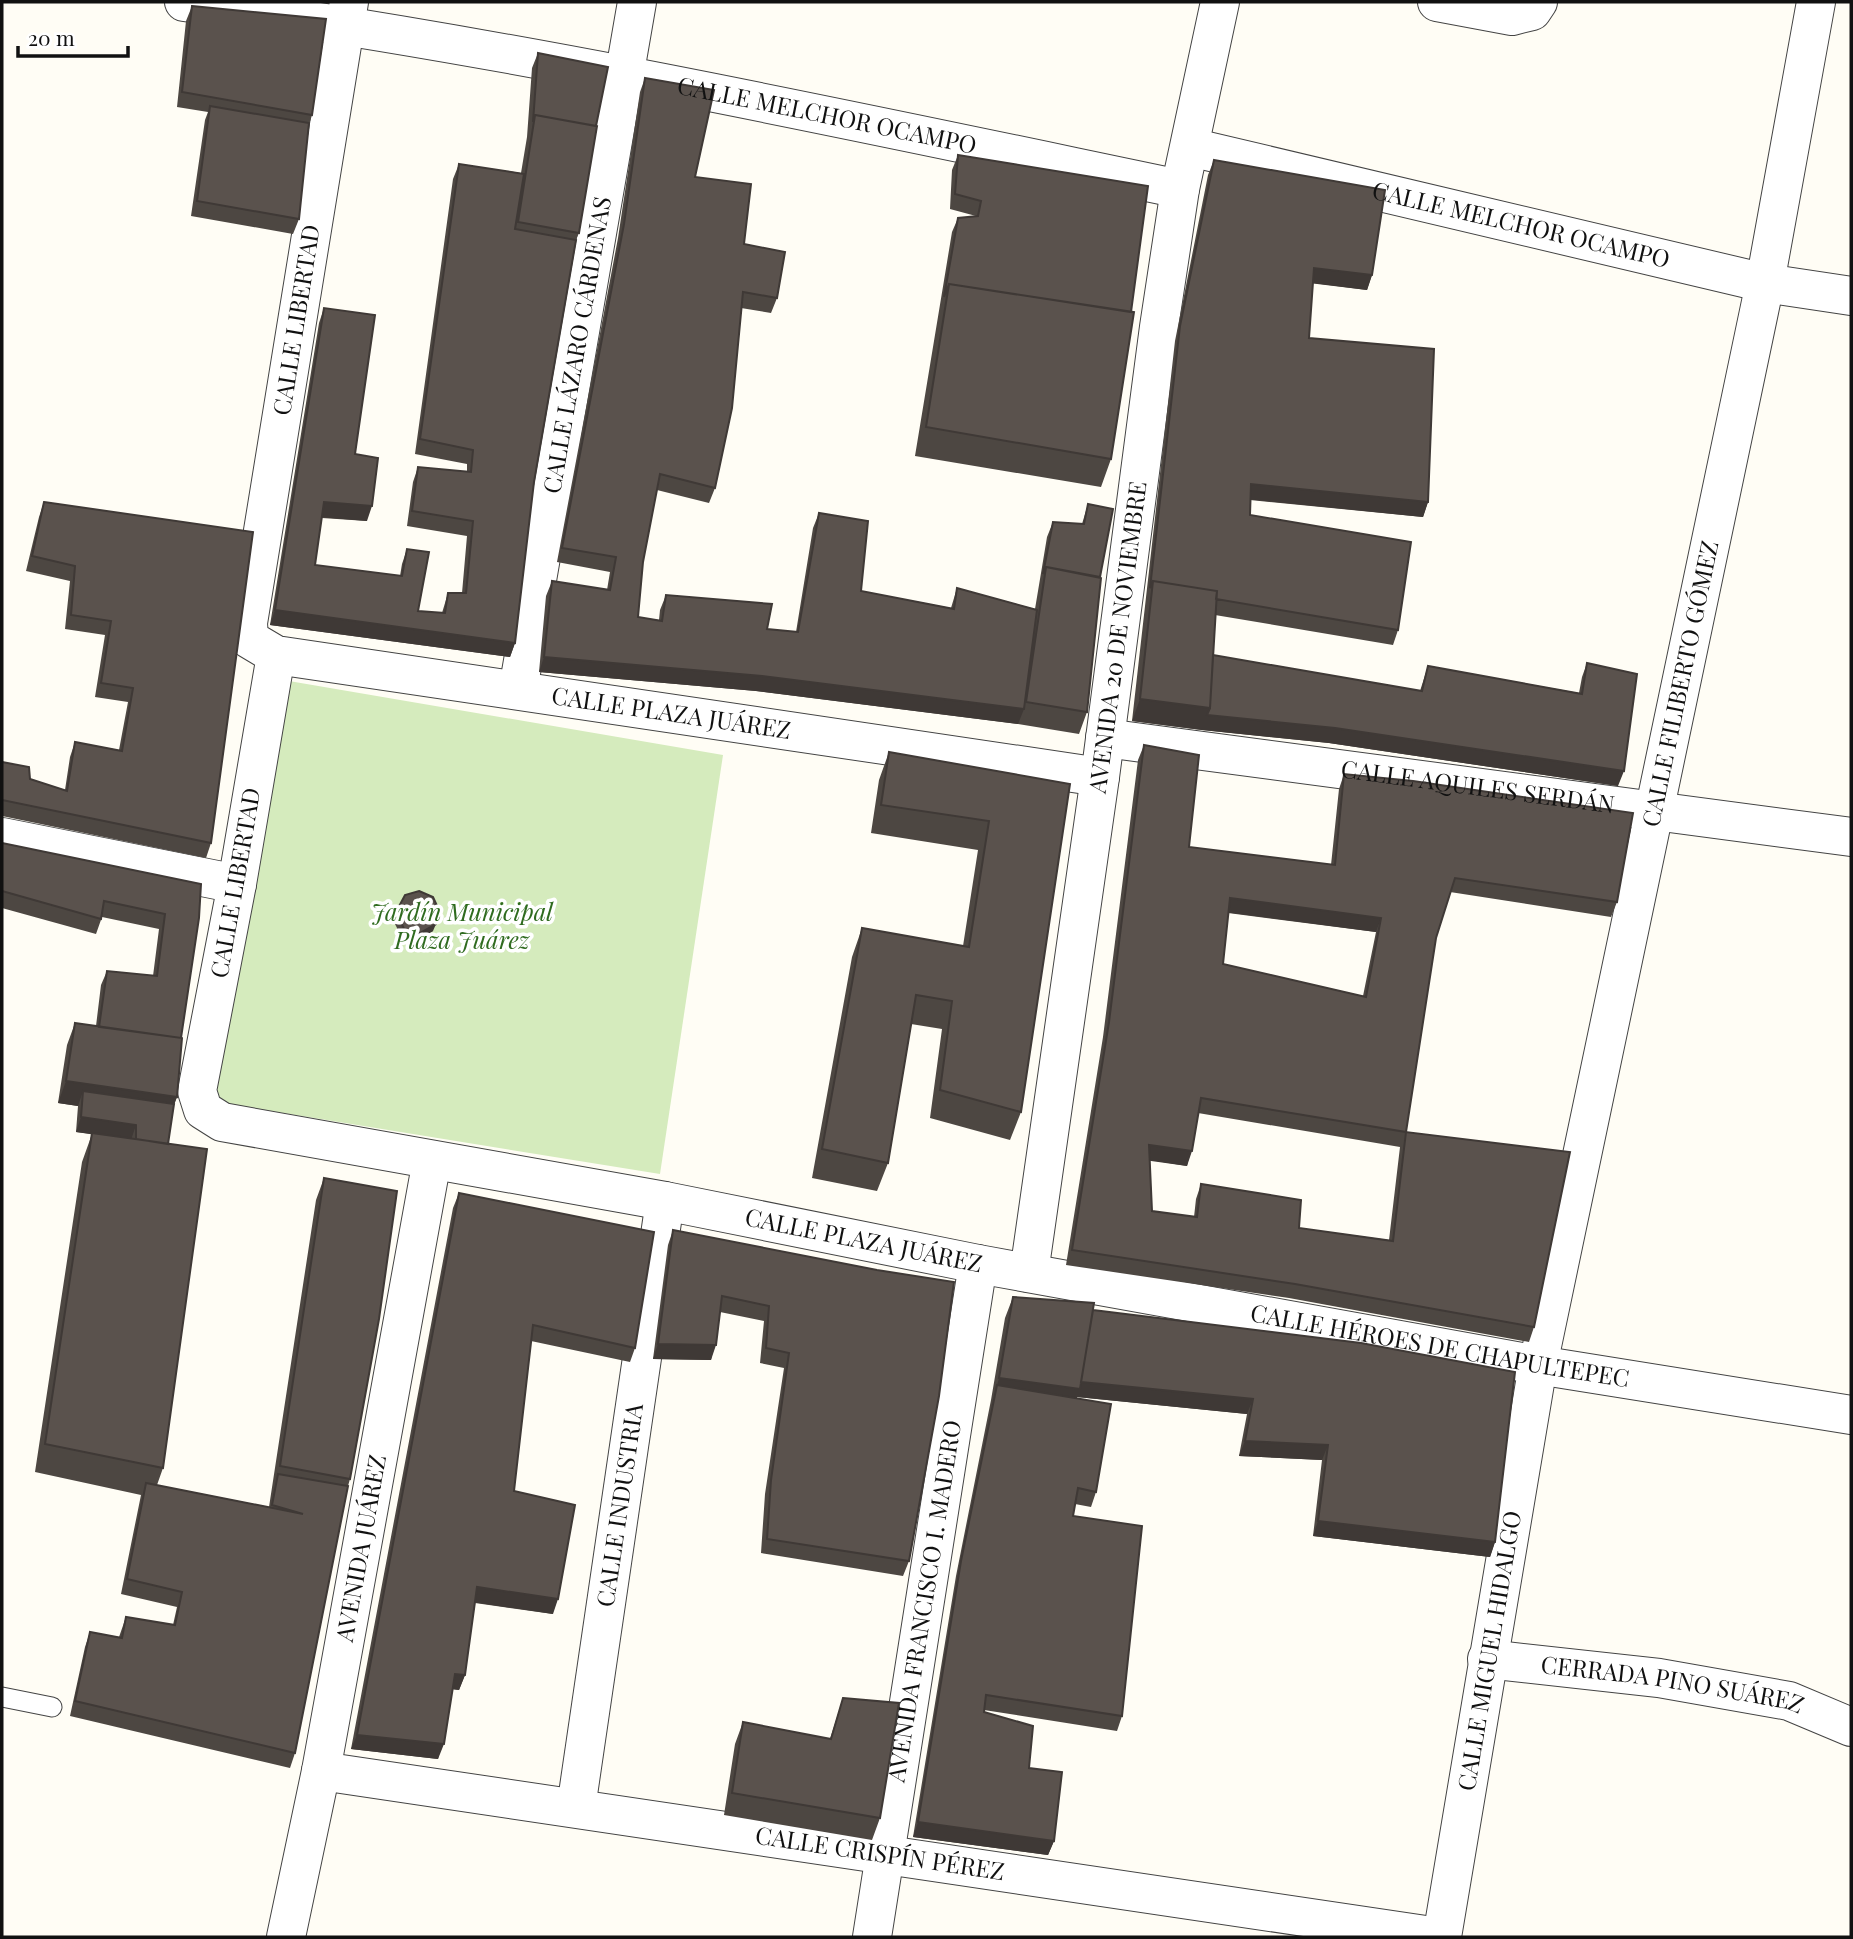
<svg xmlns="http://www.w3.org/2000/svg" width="1853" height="1939" viewBox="0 0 1853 1939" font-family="'Playfair Display',serif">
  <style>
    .green { fill: #d5ebbd }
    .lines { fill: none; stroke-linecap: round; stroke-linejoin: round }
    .service-casing { stroke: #444; stroke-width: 21 }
    .minor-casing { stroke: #444; stroke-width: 40 }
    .service { stroke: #fff; stroke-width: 19 }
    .minor { stroke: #fff; stroke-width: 38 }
    .wall { fill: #4d4742; fill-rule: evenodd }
    .shaded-wall { fill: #3f3936 }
    .building { fill: #5a524d; stroke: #3f3936; stroke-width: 2; fill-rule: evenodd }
    .labels { text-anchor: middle; stroke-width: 7; stroke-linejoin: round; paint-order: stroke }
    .street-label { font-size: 24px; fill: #111; stroke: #fff }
    .park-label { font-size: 24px; font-style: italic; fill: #2f6b1f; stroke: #fff }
  </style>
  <rect width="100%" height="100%" fill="#fffdf5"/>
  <path class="green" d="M289,681L723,755L660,1174L215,1102Z"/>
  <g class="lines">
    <g class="service-casing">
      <path id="service" d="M2,1697L52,1707"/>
    </g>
    <g class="minor-casing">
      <g id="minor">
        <path id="s1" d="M184,2C519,48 849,120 1180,189"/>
        <path id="s2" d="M349,2L248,623L249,639L276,655L1100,777"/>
        <path d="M1437,2L1512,16L1532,11L1538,2"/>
        <path id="s3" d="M1190,147L1765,283L1851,296"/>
        <path id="s4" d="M276,655L237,884L197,1091L203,1110L222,1122L665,1201L978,1264L1538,1365L1851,1415"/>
        <path id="s5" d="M518,690L637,2"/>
        <path id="s6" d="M1105,738L1851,837"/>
        <path d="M2,837L237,884"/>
        <path id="s7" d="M1029,1273L1100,777L1159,327L1180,189L1220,2"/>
        <path id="s8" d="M1487,1659L1659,1678L1789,1701L1851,1727"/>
        <path id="s9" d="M321,1771L1439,1937"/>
        <path id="s10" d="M576,1808L665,1201"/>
        <path id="s11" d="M286,1937L321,1771L432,1160"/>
        <path id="s12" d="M872,1937L978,1264"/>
        <path id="s13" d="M1442,1937L1538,1365L1765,283L1816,2"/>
      </g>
    </g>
    <use href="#service" class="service"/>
    <use href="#minor" class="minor"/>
  </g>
  <path class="wall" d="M192,6L312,115L309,125L299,219L293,234L191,216L205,120L208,112L177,107L186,21Z
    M538,53L596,126L579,233L576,240L534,482L515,643L510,657L270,625L319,323L324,308L355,454L367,521L322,518L315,565L400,576L402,564L407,549L418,611L442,613L448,593H462L467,536L407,526L413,482L418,467L467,472V464L415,454L453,179L459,164L521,173L527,137L532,68Z
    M645,78L695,177L744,244L777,298L771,313L741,308L715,488L709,503L657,490L643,562L638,617L659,620L660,610L666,595L767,629L796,632L813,528L819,513L861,591L951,608L957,588L1035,609L1047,537L1053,522L1082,524L1088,504L1100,577L1087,712L1079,734L1018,724L756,691L539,672L546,596L552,581L607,590L610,572L557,562L618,238L640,92Z
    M958,155L1111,459L1101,487L915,456L952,232L958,218L976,216L950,209L952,170Z
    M1214,160L1372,275L1367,290L1313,283L1309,338L1428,502L1423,517L1250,500V515L1398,630L1393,645L1215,615L1213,655L1420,691L1428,666L1579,693L1582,677L1587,663L1618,786L1329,743L1202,730L1132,721L1175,341L1208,175Z
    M44,502L253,532L211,843L206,858L2,816V762L30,779L65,790L70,757L75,742L119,750L128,702L95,697L105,635L65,629L70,581L26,571L39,517Z
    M1144,745L1189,847L1331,865L1339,789L1344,774L1617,902L1611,917L1450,892L1436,938L1406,1132L1534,1327L1529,1342L1289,1298L1066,1265L1103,1037L1138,760ZM1228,913L1376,932L1363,996L1223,964ZM1198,1113L1400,1147L1389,1240L1299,1228L1201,1184L1196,1199L1194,1217L1152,1211L1150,1160L1187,1166Z
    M889,752L1070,784L1021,1112L1010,1140L930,1118L942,1029L911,1024L888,1163L877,1191L812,1178L852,957L862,928L963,946L978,850L871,833L879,780Z
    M2,843L201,884L181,1038L177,1097L174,1104L168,1144L163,1468L157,1485L269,1507L316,1200L324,1178L350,1479L348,1486L295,1753L290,1768L70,1716L85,1647L90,1632L119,1637L126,1617L173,1625L177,1607L121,1594L141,1495L35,1472L82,1162L92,1134L76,1132L78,1106L58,1103L67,1045L75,1023L96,1026L101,985L107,971L153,976L159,929L102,917L96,934L2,908Z
    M396,912L433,931L415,942L402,938L393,920Z
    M459,1193L635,1348L630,1362L531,1341L514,1491L553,1614L475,1603L465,1675L459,1690L453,1689L438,1759L351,1749L453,1208Z
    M673,1230L877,1270L909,1561L903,1576L761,1553L765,1494L784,1368L760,1363L764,1321L720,1312L711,1360L653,1359L668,1245Z
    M1013,1297L1093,1310L1495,1542L1490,1557L1313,1536L1322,1460L1239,1456L1247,1414L1077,1397L1096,1492L1091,1507L1075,1504L1073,1516L1122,1716L1117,1731L984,1710V1712L1029,1768L1054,1841L1048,1855L913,1837L956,1576L991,1400L1005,1318Z
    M843,1698L880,1818L872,1840L724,1815L735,1744L743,1722L830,1739Z"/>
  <path class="shaded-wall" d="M1314,268L1372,275L1367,290L1309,283Z
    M1251,484L1428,502L1423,517L1246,499Z
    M324,502L372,506L367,521L319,517Z
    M275,610L515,643L510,657L270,625Z
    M544,657L762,676L1024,709L1018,724L756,691L539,672Z
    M1140,699L1210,708L1202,730L1132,721Z
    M1207,715L1335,728L1624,771L1618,786L1329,743L1202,730Z
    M1230,898L1381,918L1376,932L1224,912Z
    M436,924L433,931L415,942L418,934Z
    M66,1081L177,1097L169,1119L83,1091L78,1106L58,1103Z
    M81,1117L136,1125L131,1140L76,1132Z
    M1149,1145L1192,1151L1187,1166L1144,1160Z
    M658,1344L716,1345L711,1360L653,1359Z
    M999,1378L1080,1382L1253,1399L1247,1414L1077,1397L1072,1411L997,1385Z
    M1245,1441L1328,1445L1322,1460L1239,1456Z
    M1318,1521L1495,1542L1490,1557L1313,1536Z
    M477,1587L558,1599L553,1614L472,1602Z
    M455,1674L465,1675L459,1690L450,1689Z
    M357,1735L444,1744L438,1759L351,1749Z
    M918,1822L1054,1841L1048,1855L913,1837Z"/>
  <path class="building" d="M192,6L326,19L312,115L182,92Z
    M538,53L608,67L596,126L535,115L533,122Z
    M645,78L714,90L695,177L751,184L744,244L785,252L777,298L743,292L732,408L715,488L660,474L643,562L638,617L662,621L666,595L772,604L767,629L798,632L819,513L868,521L861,591L954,609L957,588L1037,610L1024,709L762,676L544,657L552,581L610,590L616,557L562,548L624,224Z
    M210,106L309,123L299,219L197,201Z
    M535,115L597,126L579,233L518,222Z
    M958,155L1148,186L1131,312L949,284L944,297L958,218L978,216L981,201L955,194Z
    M1214,160L1385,190L1372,275L1314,268L1309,338L1434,349L1428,502L1251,484L1250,515L1411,542L1398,630L1216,599L1217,591L1153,581L1150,588L1180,326Z
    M459,164L524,174L515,229L576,240L534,482L515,643L275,610L324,308L375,315L355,454L378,458L372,506L324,502L315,565L402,576L407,549L429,552L418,611L445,613L448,593H466L473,521L412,511L418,467L471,472L473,450L420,439Z
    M949,284L1134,312L1111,459L926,427Z
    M44,502L253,532L211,843L2,800V762L29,767L30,779L67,791L75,742L122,751L133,688L101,683L111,621L71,615L75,566L32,556Z
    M1088,504L1113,509L1100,577L1046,567L1043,574L1053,522L1084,524Z
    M1046,567L1101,578L1087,712L1026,702Z
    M1153,581L1217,591L1210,708L1140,699Z
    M1213,655L1422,691L1428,666L1582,694L1587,663L1637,674L1624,771L1335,728L1207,715L1210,708Z
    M1144,745L1199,755L1189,847L1335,865L1344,774L1413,781L1633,813L1617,902L1455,878L1436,938L1406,1132L1201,1098L1192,1151L1149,1145L1152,1211L1197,1217L1201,1184L1301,1200L1299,1228L1393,1241L1406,1132L1570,1152L1534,1327L1295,1284L1072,1250L1109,1022ZM1230,898L1381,918L1366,997L1223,964Z
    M889,752L1070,784L1021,1112L940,1090L952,1001L916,995L888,1163L822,1149L862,928L969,947L989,821L881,805Z
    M2,843L201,884L199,918L181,1038L99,1027L107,971L157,976L165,914L104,901L101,919L2,891Z
    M419,891L433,897L439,910L436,924L418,934L405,931L396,912L405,895Z
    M75,1023L182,1038L177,1097L66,1081Z
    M83,1091L174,1104L168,1144L136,1139V1125L81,1117Z
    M92,1133L207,1149L163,1468L45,1444Z
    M324,1178L397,1191L379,1319L350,1479L280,1466Z
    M459,1193L654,1232L635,1348L533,1325L514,1491L575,1505L558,1599L477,1587L465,1675L455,1674L444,1744L357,1735Z
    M673,1230L877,1270L954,1282L939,1396L909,1561L767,1539L771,1480L789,1353L766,1348L769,1306L722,1296L716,1345L658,1344Z
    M1013,1297L1094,1303L1080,1389L999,1378Z
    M1093,1310L1361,1343L1515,1372L1495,1542L1318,1521L1328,1445L1245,1441L1253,1399L1081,1382Z
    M997,1385L1111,1404L1096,1492L1078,1488L1073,1516L1142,1526L1122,1716L986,1695L984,1712L1033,1726L1029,1768L1062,1772L1054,1841L918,1822L961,1561Z
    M278,1474L348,1486L295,1753L75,1701L90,1632L122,1638L126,1617L175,1625L182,1592L127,1579L146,1483L303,1514L272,1505Z
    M843,1698L899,1703L880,1818L732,1793L743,1722L831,1739Z"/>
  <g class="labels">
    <g class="street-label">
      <text dy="8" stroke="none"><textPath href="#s1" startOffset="653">CALLE MELCHOR OCAMPO</textPath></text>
      <text dy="8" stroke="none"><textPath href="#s3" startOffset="340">CALLE MELCHOR OCAMPO</textPath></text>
      <text transform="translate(297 320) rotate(-81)" y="8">CALLE LIBERTAD</text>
      <text dy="8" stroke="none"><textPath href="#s5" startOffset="350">CALLE LÁZARO CÁRDENAS</textPath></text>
      <text dy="8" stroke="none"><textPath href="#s7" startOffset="642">AVENIDA 20 DE NOVIEMBRE</textPath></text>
      <text dy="8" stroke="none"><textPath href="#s13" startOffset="1276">CALLE FILIBERTO GÓMEZ</textPath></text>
      <text dy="8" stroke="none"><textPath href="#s2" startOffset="1076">CALLE PLAZA JUÁREZ</textPath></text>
      <text dy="8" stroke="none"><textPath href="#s6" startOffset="376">CALLE AQUILES SERDÁN</textPath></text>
      <text transform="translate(236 883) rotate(-80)" y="8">CALLE LIBERTAD</text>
      <text dy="8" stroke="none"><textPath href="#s4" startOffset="1138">CALLE PLAZA JUÁREZ</textPath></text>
      <text dy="8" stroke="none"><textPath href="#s4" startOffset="1724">CALLE HÉROES DE CHAPULTEPEC</textPath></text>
      <text dy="8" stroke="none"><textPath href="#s10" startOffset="306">CALLE INDUSTRIA</textPath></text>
      <text dy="8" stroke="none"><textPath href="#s11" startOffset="396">AVENIDA JUÁREZ</textPath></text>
      <text dy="8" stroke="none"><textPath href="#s12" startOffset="340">AVENIDA FRANCISCO I. MADERO</textPath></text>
      <text dy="8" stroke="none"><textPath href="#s13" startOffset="290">CALLE MIGUEL HIDALGO</textPath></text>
      <text dy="8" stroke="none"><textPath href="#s8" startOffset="187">CERRADA PINO SUÁREZ</textPath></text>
      <text dy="8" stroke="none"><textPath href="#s9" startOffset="565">CALLE CRISPÍN PÉREZ</textPath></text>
    </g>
    <g class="park-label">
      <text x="462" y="921">Jardín Municipal<tspan x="462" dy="28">Plaza Juárez</tspan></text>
    </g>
  </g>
  <rect width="1853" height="1939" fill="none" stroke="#111111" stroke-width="7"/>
  <path d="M18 46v10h110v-10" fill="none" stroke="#111111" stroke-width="3.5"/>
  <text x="28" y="46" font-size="21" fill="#111111" stroke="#ffffff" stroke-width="5" paint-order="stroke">20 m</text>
</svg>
